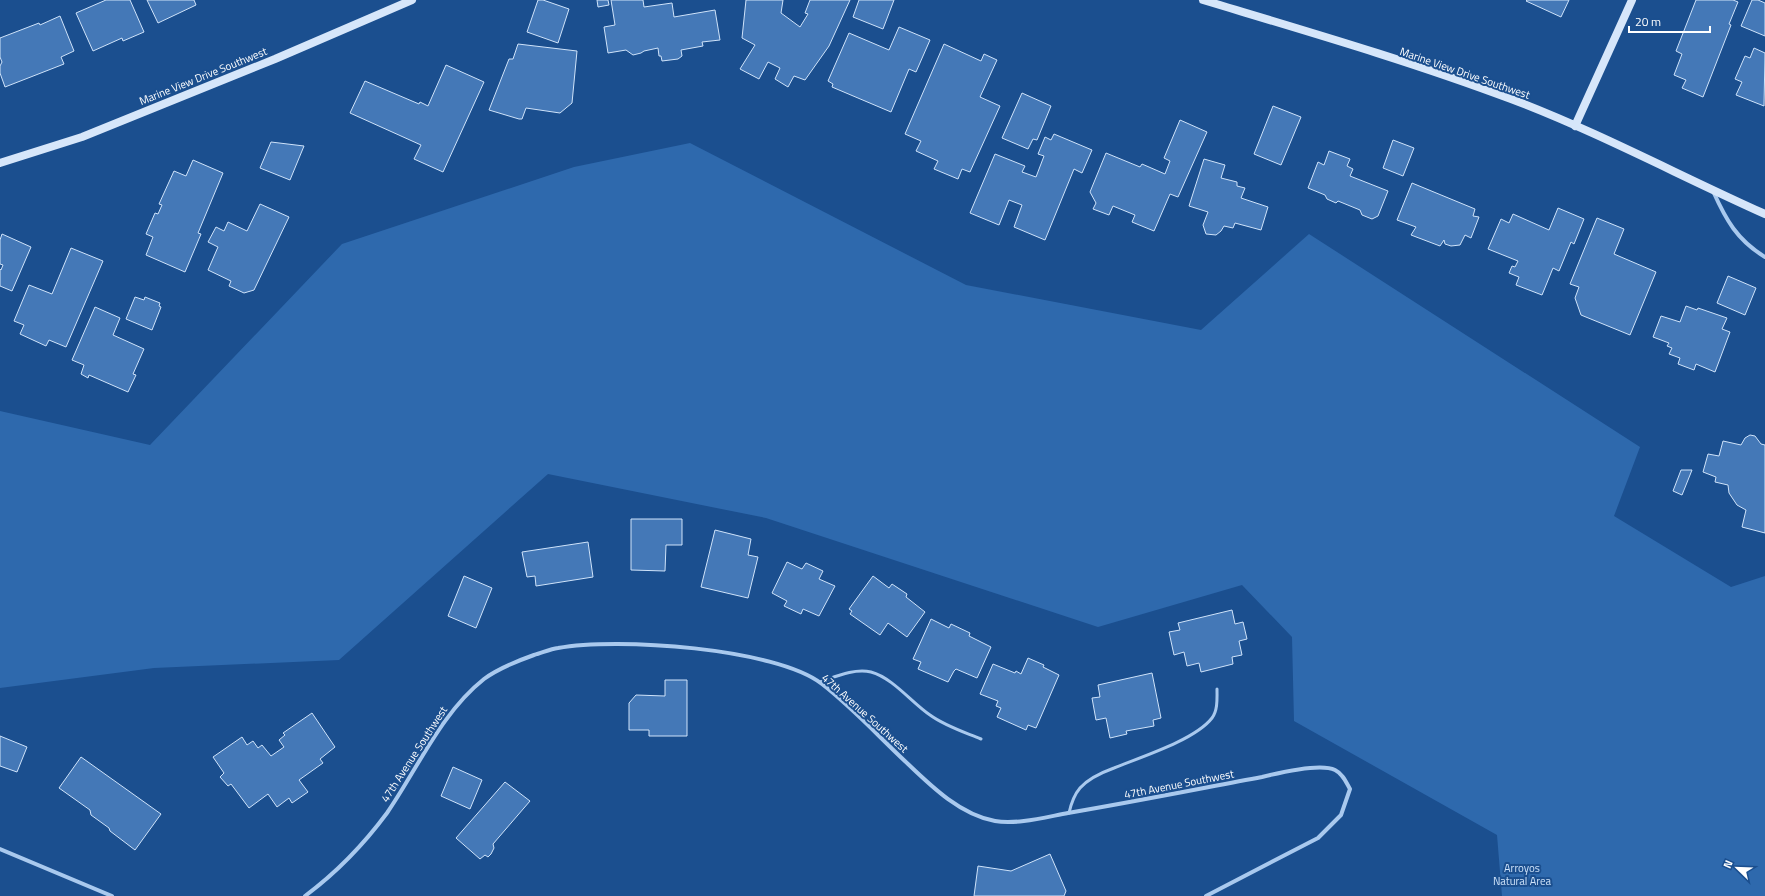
<svg xmlns="http://www.w3.org/2000/svg" width="1765" height="896" viewBox="0 0 1765 896" font-family="'Titillium Web',sans-serif">
  <style>
    .green { fill: #2e69ad }
    .building { fill: #4478b7; stroke: #cfe3fa }
    .lines { fill: none; stroke-linecap: round; stroke-linejoin: round }
    .lane { stroke: #a9c9ee; stroke-width: 3 }
    .street { stroke: #a9c9ee; stroke-width: 4 }
    .secondary { stroke: #d6e6fa; stroke-width: 8 }
    .labels { text-anchor: middle; stroke-width: 4; stroke-linejoin: round; paint-order: stroke }
    .street-label { font-size: 11px; fill: #fff; stroke: #1b4f8f }
    .park-label { font-size: 11px; fill: #cfe3fa; stroke: #1b4f8f }
  </style>
  <rect width="100%" height="100%" fill="#1b4f8f"/>
  <path class="green" d="M690,143L966,285L1201,330L1309,234L1640,447L1614,516L1731,587L1765,576V896H1502L1497,835L1294,721L1292,637L1242,585L1098,627L766,518L548,474L339,660L154,668L0,688V411L150,445L342,244L574,167Z"/>
  <path class="building" d="M106,0H130L144,32L123,41L122,38L93,51L76,13Z
    M147,0H194L196,5L158,23Z
    M538,0H543L569,9L558,43L527,32Z
    M597,0H608L609,5L598,7Z
    M611,0H643L644,7L672,3L674,17L715,10L720,40L702,42L703,46L681,50L682,56L678,59L662,61L661,56H659L658,48L644,51L641,53L633,55L626,50L608,53L604,27L615,25Z
    M746,0H783L781,13L800,27L808,14L805,13L810,0H850L829,46L805,80L794,76L788,87L775,79L780,68L768,62L759,79L740,69L755,45L742,38Z
    M859,0H894L883,29L853,17Z
    M1527,0H1569L1561,17L1526,1Z
    M1696,0H1733L1738,2L1729,24L1731,25L1703,97L1682,88L1686,80L1674,75L1682,54L1676,51Z
    M1752,0H1758L1765,3V36L1741,26Z
    M60,16L74,51L61,57L64,64L5,87L0,73V66L2,62L0,57V38L39,23L40,25Z
    M899,27L930,40L916,72L909,69L891,112L832,87L833,84L828,81L849,33L889,50Z
    M518,44L577,51L572,103L560,113L526,108L522,119H519L489,110L509,59H513Z
    M944,44L981,61L984,54L997,60L980,97L1000,106L970,172L962,169L958,179L934,169L938,161L916,151L921,141L905,134Z
    M1754,48L1765,53L1764,106L1736,95L1742,82L1735,79L1745,56L1750,58Z
    M446,65L484,82L443,172L414,159L421,145L350,113L365,81L419,104L420,102L428,106Z
    M1022,93L1051,106L1037,140L1033,139L1028,149L1002,138Z
    M1273,106L1301,117L1281,165L1254,154Z
    M1180,120L1207,132L1178,197L1170,194L1154,231L1132,222L1135,215L1113,206L1109,215L1093,209L1096,203L1090,192L1106,153L1140,167L1142,164L1165,174L1170,161L1164,158Z
    M1054,134L1092,150L1082,173L1074,169L1045,240L1014,227L1022,205L1009,200L999,225L970,213L995,154L1025,166L1022,172L1036,177L1044,156L1038,154L1045,137L1051,140Z
    M1393,140L1414,148L1403,176L1383,168Z
    M271,142L304,146L290,180L260,168Z
    M1329,151L1350,159L1347,166L1353,169L1350,176L1388,191L1378,216L1372,219L1362,215L1360,210L1338,201L1336,203L1327,199L1325,195L1308,188L1318,162L1324,165Z
    M1204,159L1225,165L1221,178L1237,182V186L1245,188L1241,198L1268,207L1261,230L1235,223L1233,228L1224,226L1221,231L1216,235L1206,234L1203,225L1208,212L1189,206Z
    M193,160L223,173L198,233L201,234L185,272L146,255L153,237L146,234L155,213L158,214L162,205L159,204L174,171L186,176Z
    M1412,183L1475,209L1473,216L1479,217L1471,238L1465,235L1460,245L1451,246L1445,244L1444,240L1440,246L1411,235L1416,227L1397,220Z
    M260,204L289,217L254,290L244,293L229,286L231,281L208,270L218,247L208,242L216,227L224,231L228,222L247,231Z
    M1558,208L1584,219L1574,244L1571,242L1559,271L1553,268L1542,295L1516,285L1519,277L1509,273L1512,266L1515,267L1518,261L1488,249L1501,219L1509,223L1513,214L1549,230Z
    M1597,218L1624,229L1614,254L1656,272L1630,335L1581,315L1575,298L1579,287L1570,284Z
    M2,234L31,247L12,291L0,286V269L1,270L3,265L0,264V240Z
    M71,248L103,261L66,347L49,340L46,346L20,334L24,325L14,321L29,285L52,294Z
    M1728,276L1756,288L1745,315L1717,303Z
    M135,297L144,300L145,297L160,303L159,306L161,307L152,330L126,319Z
    M1686,306L1697,310L1698,308L1727,318L1722,329L1730,332L1715,372L1696,364L1694,370L1678,364L1680,358L1669,354L1672,348L1667,346L1669,343L1653,337L1661,316L1680,322Z
    M95,307L120,318L113,335L144,349L133,374L136,375L128,392L89,375L88,378L81,374L84,365L72,360Z
    M1750,435L1755,436L1761,444L1765,445V533L1742,527L1746,510L1737,505L1729,493L1728,485L1715,482L1716,477L1703,472L1708,454L1719,456L1723,441L1741,445L1745,438Z
    M1681,470H1692L1682,495L1673,491Z
    M631,519H682V545H666L665,571L631,570Z
    M715,530L751,539L748,555L758,557L748,598L701,587Z
    M588,542L593,577L536,586L535,576L527,577L522,552Z
    M787,562L802,569L806,563L823,571L819,579L835,586L819,616L803,609L801,614L784,606L787,601L772,593Z
    M464,576L492,588L476,628L448,616Z
    M873,576L889,588L892,584L907,594L906,597L925,612L907,637L888,623L880,635L850,614L852,611L849,609Z
    M1232,610L1235,624L1243,622L1247,639L1239,641L1242,655L1232,657L1233,664L1201,672L1199,663L1187,666L1184,652L1174,655L1169,632L1180,630L1178,623Z
    M931,619L949,628L951,624L970,633L969,636L991,647L977,678L956,669L954,671L948,682L918,669L921,662L913,659Z
    M1028,658L1044,665L1043,667L1059,675L1036,728L1028,725L1026,730L997,717L1001,708L996,706L998,701L980,694L993,664L1015,673L1016,671L1021,674Z
    M1152,673L1161,718L1153,720L1154,726L1126,731L1127,734L1110,738L1106,718L1096,720L1092,698L1100,697L1098,685Z
    M665,680H687V736H649V730H629V703L636,695L665,696Z
    M312,713L335,747L320,759L323,763L299,780L308,792L292,803L289,798L277,807L268,794L249,808L231,784L228,786L220,777L224,773L213,757L242,737L247,745L253,741L258,748L262,745L271,756L284,747L279,740L285,735L283,733Z
    M0,736L27,747L17,772L0,766Z
    M81,757L161,814L135,850L110,831L109,828L91,815L90,810L59,788Z
    M453,767L482,780L470,809L441,796Z
    M505,782L530,801L493,844L494,848L491,854L488,857L485,855L480,859L456,838Z
    M1050,854L1066,891L1064,896H974L978,866L1011,871Z"/>
  <g class="lines">
    <path class="lane" d="M820,682C835,677 854,668 871,672C893,678 912,703 930,715C945,726 964,732 981,739
      M1069,813C1071,804 1074,795 1080,788C1088,779 1103,772 1114,768C1141,757 1195,740 1212,718C1218,710 1217,698 1217,689"/>
    <path class="street" d="M1713,191C1726,220 1737,240 1765,257
      M0,849L112,896
      M305,896C336,873 364,844 387,813C418,768 441,713 484,679C499,668 517,661 534,655C542,653 550,649 558,648C616,637 776,648 822,684C853,708 880,738 908,764C932,787 961,815 995,821C1016,825 1046,817 1068,813C1133,802 1198,789 1262,777C1278,773 1321,763 1335,770C1343,774 1346,782 1350,789L1341,815L1318,838L1206,896"/>
    <path class="secondary" d="M1203,0C1306,31 1410,61 1511,99C1598,132 1680,176 1765,214
      M1575,126L1632,0
      M0,163L82,137L275,59L412,0"/>
  </g>
  <g class="labels">
    <g class="street-label">
      <text transform="translate(1465 73) rotate(19)" y="4">Marine View Drive Southwest</text>
      <text transform="translate(203 76) rotate(-22)" y="4">Marine View Drive Southwest</text>
      <text transform="translate(865 713) rotate(42)" y="4">47th Avenue Southwest</text>
      <text transform="translate(414 754) rotate(-57)" y="4">47th Avenue Southwest</text>
      <text transform="translate(1179 784) rotate(-11)" y="4">47th Avenue Southwest</text>
    </g>
    <g class="park-label">
      <text x="1522" y="872">Arroyos<tspan x="1522" dy="13">Natural Area</tspan></text>
    </g>
  </g>
  <g transform="translate(1737 868) rotate(293)" stroke="#1b4f8f" stroke-width="3" paint-order="stroke">
  <path d="M0-3L7 15L0 10L-7 15Z" fill="#ffffff"/>
  <text y="-6" font-size="11" font-weight="bold" text-anchor="middle" fill="#ffffff">N</text>
  </g>
  <path d="M1629 26v6h81v-6" fill="none" stroke="#ffffff" stroke-width="2"/>
  <text x="1635" y="26" font-size="12" fill="#ffffff" stroke="#1b4f8f" stroke-width="3" paint-order="stroke">20 m</text>
</svg>
